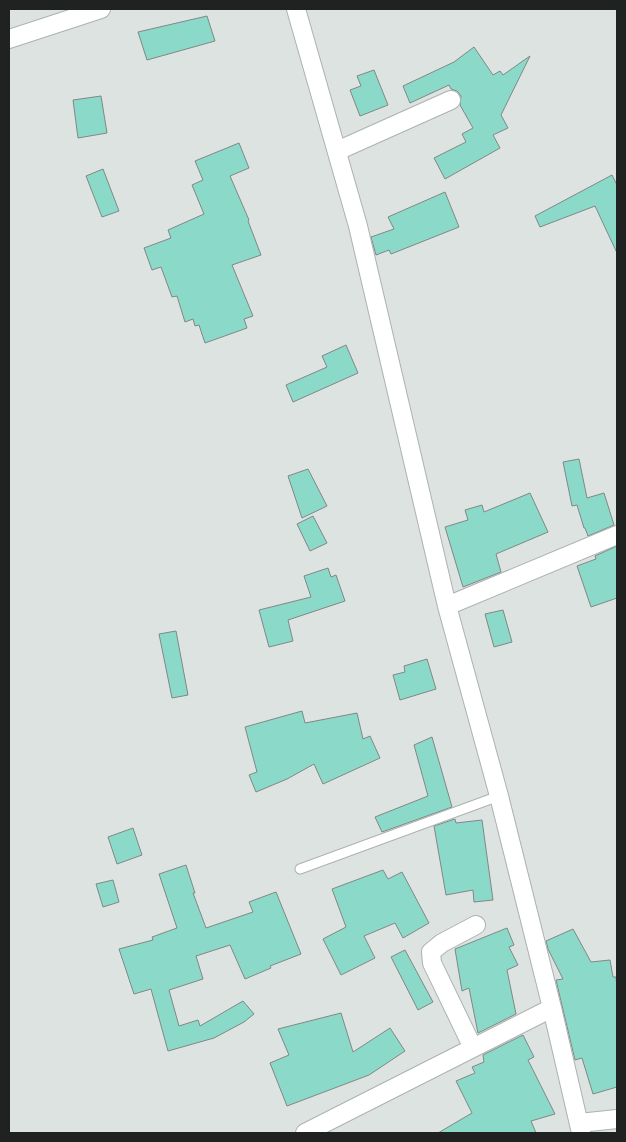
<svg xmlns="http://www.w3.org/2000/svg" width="626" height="1142" viewBox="0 0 626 1142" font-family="Manrope,sans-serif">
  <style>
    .building { fill: #8bdac9; stroke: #818785 }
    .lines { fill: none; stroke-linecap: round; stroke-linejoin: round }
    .lane-casing { stroke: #acb2b0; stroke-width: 11 }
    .street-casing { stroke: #acb2b0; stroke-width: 20 }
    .lane { stroke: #fff; stroke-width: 9 }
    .street { stroke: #fff; stroke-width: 18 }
  </style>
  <rect width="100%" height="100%" fill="#dde3e1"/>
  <path class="building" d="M207,16L215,41L147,60L138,32Z
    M474,47L493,75L500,71L503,75L530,56L501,115L508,128L493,135L500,148L445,179L434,158L466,142L462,134L473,128L460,105L461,96L457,91L451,89L449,85L410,103L403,86L454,62Z
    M374,70L388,105L360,116L350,90L361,86L357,76Z
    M101,96L107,133L78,138L73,100Z
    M239,143L249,168L230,176L249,220L248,221L261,255L232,265L253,316L244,319L247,328L205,343L199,325L195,326L193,319L185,322L177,296L172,297L161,267L152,270L144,248L171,238L168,230L204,214L192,185L203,180L195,161Z
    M103,169L119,211L102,217L86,176Z
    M612,175L617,185V253L595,206L540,227L535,216Z
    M445,192L459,227L391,254L389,250L376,255L371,237L394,229L388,217Z
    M346,345L358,373L293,402L286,385L327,367L322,356Z
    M579,459L587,498L604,493L614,525L588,536L585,528H584L577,505L572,506L563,462Z
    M308,469L327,506L302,518L288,476Z
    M530,493L548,532L496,554L501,572L463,587L445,527L468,520L465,510L482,505L484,512Z
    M313,516L327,543L310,551L297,524Z
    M617,546V598L591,607L577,566L596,559L595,556Z
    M328,568L331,577L336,575L345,601L288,620L293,641L269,647L259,610L311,597L304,576Z
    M503,610L512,642L494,647L485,614Z
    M176,631L188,695L172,698L159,634Z
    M427,659L436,689L400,700L393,675L405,672L404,666Z
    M302,711L305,723L357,713L363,739L370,736L380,758L323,784L314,764L287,779L256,792L249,775L257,772L245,727Z
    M432,737L452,807L382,832L375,817L428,796L414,745Z
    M455,819L456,823L482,820L493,900L474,902L473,890L446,895L434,826Z
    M133,828L142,855L117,864L108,837Z
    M186,865L195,893H193L206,928L253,912L249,902L276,892L301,954L270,966L271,968L245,979L230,945L196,956L203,979L169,990L179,1026L198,1020L200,1026L243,1001L254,1014L244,1022L214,1038L168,1051L151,989L134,994L119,949L153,940L152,937L177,928L159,874Z
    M383,870L388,879L402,872L429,923L403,938L395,923L364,936L375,958L341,975L323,939L346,927L332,889Z
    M113,880L119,902L103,907L96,884Z
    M507,928L514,945L509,947L518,965L507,970L516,1014L478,1033L469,988L462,991L455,949Z
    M573,929L591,962L610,960L613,977H616L617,987V1087L593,1094L582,1058L575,1060L556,980L563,979L548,949L546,941Z
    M405,950L433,1002L418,1010L391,957Z
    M341,1013L353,1052L390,1028L405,1051L369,1075L287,1106L270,1063L289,1055L278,1029Z
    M523,1035L534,1057L528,1060L555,1114L531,1121L536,1133H438L472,1113L456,1081L475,1073L472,1067L484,1062L483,1055Z"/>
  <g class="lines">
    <g class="lane-casing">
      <path id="lane" d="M300,869L499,796"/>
    </g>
    <g class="street-casing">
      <path id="street" d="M296,9L358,226L447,606L499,796L552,1008L581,1133
        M9,39L101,9
        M337,151L451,100
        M447,606L617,535
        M473,1048L432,963L431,952L442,943L476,925
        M579,1123L617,1119
        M305,1133L552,1008"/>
    </g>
    <use href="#lane" class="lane"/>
    <use href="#street" class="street"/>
  </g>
  <rect width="626" height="1142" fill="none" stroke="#202222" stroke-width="20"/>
</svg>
